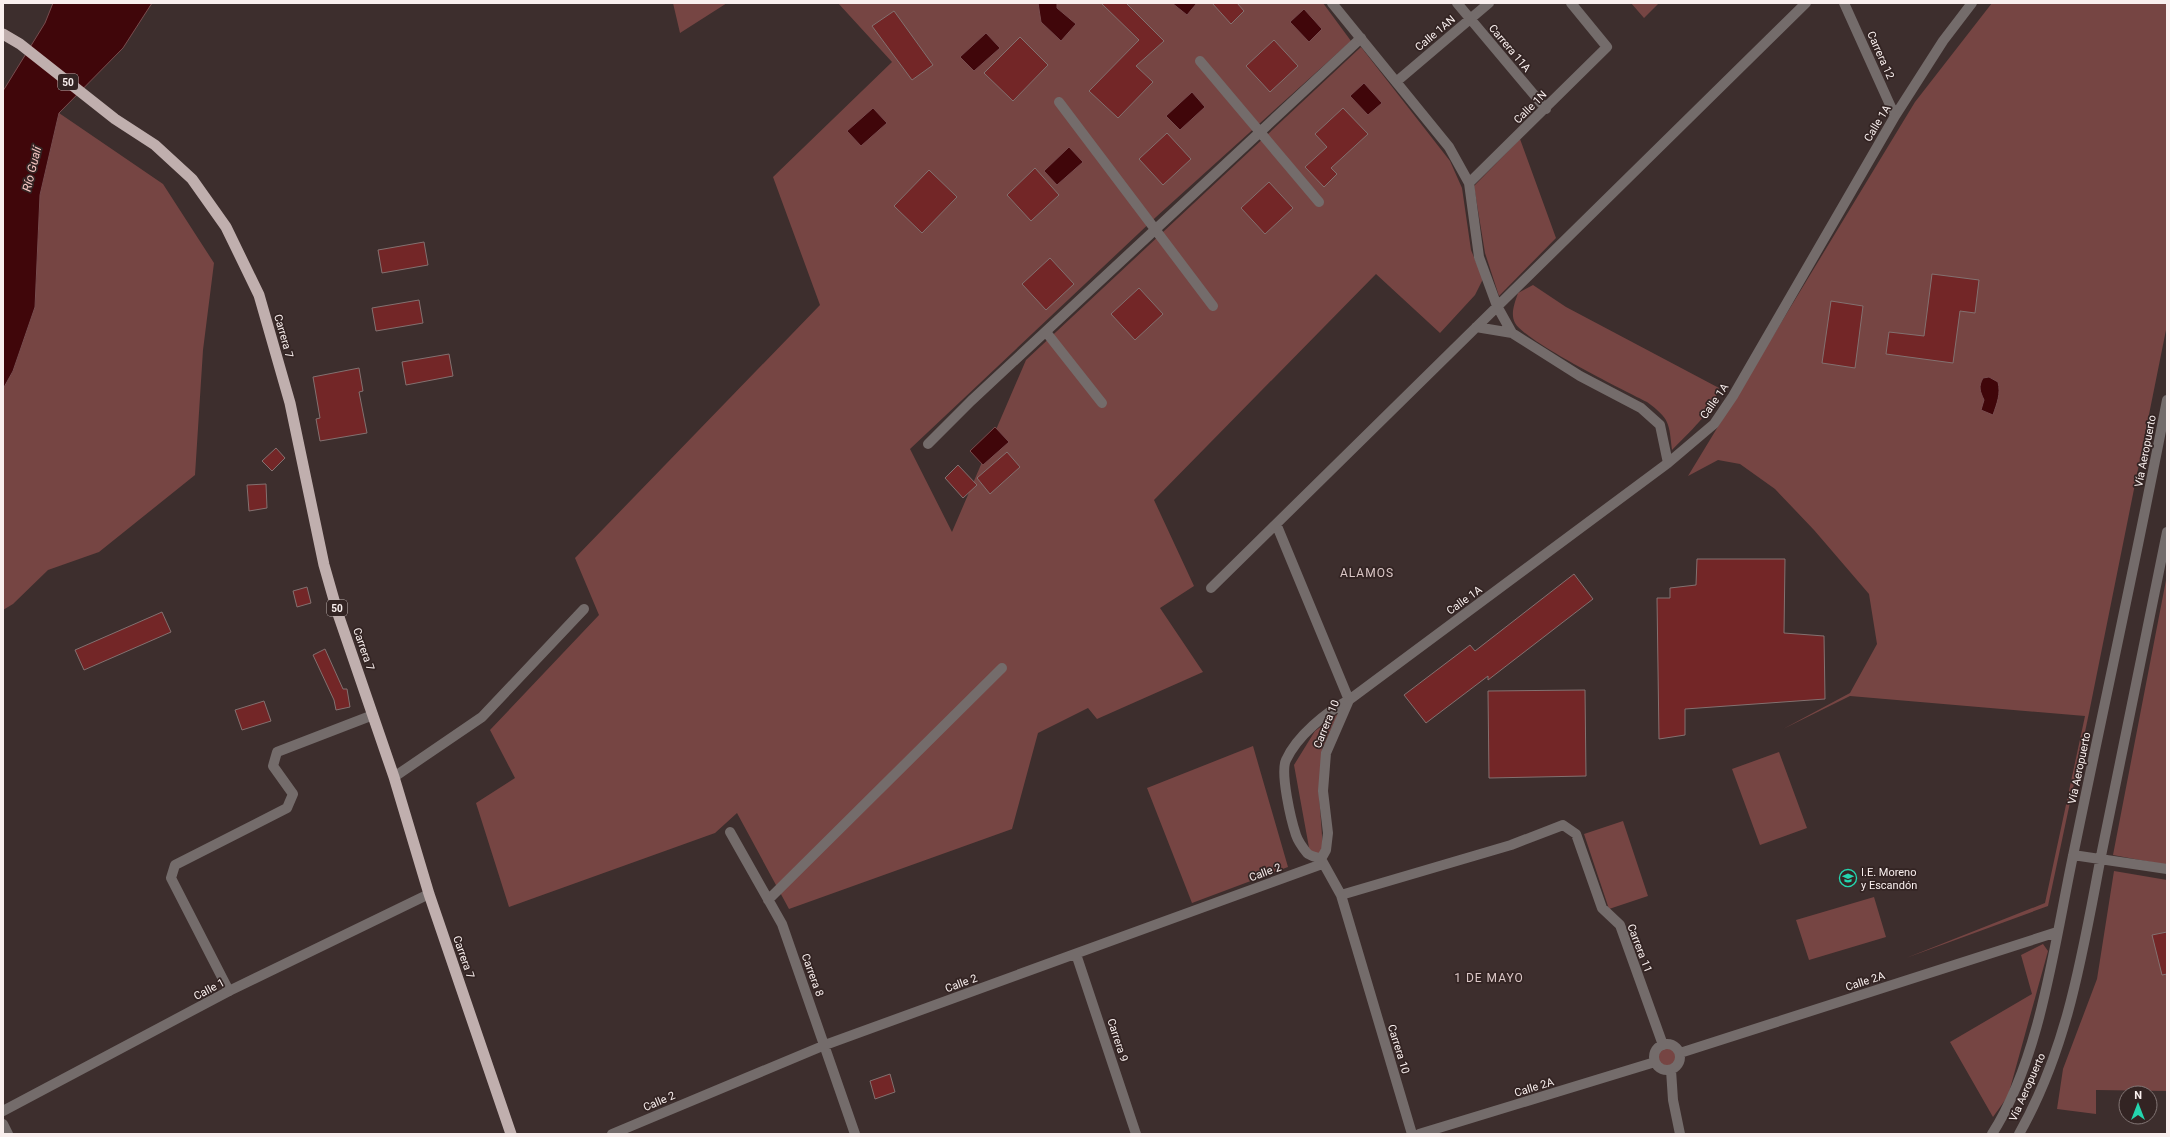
<svg xmlns="http://www.w3.org/2000/svg" width="2170" height="1137" viewBox="0 0 2170 1137" font-family="Roboto,sans-serif">
  <style>
    .green { fill: #764543 }
    .water { fill: #40060a; stroke: #784c4e }
    .building { fill: #732627; stroke: #837170 }
    .lines { fill: none; stroke-linecap: round; stroke-linejoin: round }
    .service { stroke: #746c6b; stroke-width: 10 }
    .minor { stroke: #746c6b; stroke-width: 10 }
    .trunk { stroke: #c0afae; stroke-width: 11 }
    .labels { text-anchor: middle; stroke-width: 3.5; stroke-linejoin: round; paint-order: stroke }
    .shield { fill: #332423; stroke: #beb2b1; stroke-width: 1 }
    .shield-label { font-size: 10px; font-weight: bold; fill: #f9efee }
    .street-label { font-size: 11px; fill: #f9efee; stroke: #332423 }
    .poi-label { font-size: 11px; fill: #f9efee; stroke: #332423; text-anchor: start }
    .water-label { font-size: 12px; font-style: italic; fill: #f8c8c4; stroke: #332423 }
    .neighbourhood-label { font-size: 12px; letter-spacing: 1px; fill: #dcc8c7; stroke: #332423 }
  </style>
  <rect width="100%" height="100%" fill="#3d2e2d"/>
  <path class="green" d="M673,3H727L680,33Z
    M838,3H1323L1351,41L1156,217L910,449L952,532L1026,360L1361,47L1450,161L1462,188L1471,250L1483,279L1475,295L1440,333L1376,274L1154,500L1194,586L1160,608L1203,672L1097,719L1088,708L1038,733L1012,829L789,909L737,813L715,833L509,907L476,803L515,778L490,730L599,615L575,558L820,305L773,177L892,62Z
    M1631,3H1659L1644,18Z
    M1992,3H2167V325L2089,713L2048,906L1906,958L2045,903L2085,716L1850,696L1783,729L1850,693L1877,644L1869,594L1814,530L1775,489L1740,464L1718,460L1688,476L1915,102Z
    M59,113L163,184L214,263L203,350L195,475L99,552L48,570L13,604L3,610V389L13,371L35,307L40,195Z
    M1520,139L1556,238L1499,296L1485,253L1474,186Z
    M1533,285L1566,307L1719,388C1711,414 1690,431 1672,450C1669,423 1670,419 1647,402C1623,390 1526,342 1515,323C1510,314 1515,302 1518,293Z
    M2167,575V865L2113,855Z
    M1338,714L1322,749L1319,794L1323,849L1318,854L1310,853L1294,765L1315,731Z
    M1253,746L1288,867L1192,903L1147,788Z
    M1779,752L1807,828L1760,845L1732,769Z
    M1623,821L1648,896L1609,909L1584,834Z
    M2114,871L2167,880V1091L2096,1090V1114L2057,1109L2063,1069L2097,979Z
    M1874,897L1886,937L1809,960L1796,920Z
    M2043,944L2048,951L2008,1096L1993,1117L1950,1042L2032,994L2021,955Z
    M1656 1058a11 11 0 1 1 22 0a11 11 0 1 1-22 0Z"/>
  <path class="water" d="M53,3H152L123,48L59,113L40,195L35,307L13,371L3,389V91L45,23Z
    M1038,3H1057V8L1076,24L1061,41L1041,22Z
    M1172,3H1197L1187,15Z
    M1304,9L1322,29L1309,42L1290,22Z
    M986,33L1000,48L974,71L960,57Z
    M1364,83L1382,103L1368,115L1350,96Z
    M1192,92L1205,107L1180,130L1166,116Z
    M873,108L887,123L861,146L847,131Z
    M1069,147L1083,162L1057,185L1044,171Z
    M1989,377L1998,382C2001,394 1997,403 1993,415L1981,410L1984,400C1980,391 1978,387 1983,378Z
    M995,427L1009,442L983,465L970,451Z"/>
  <path class="building" d="M1101,3H1126L1164,41L1136,66L1153,82L1118,118L1089,91L1139,40Z
    M1212,3H1237L1244,11L1231,24Z
    M894,11L933,65L912,80L872,26Z
    M1020,37L1048,65L1013,101L984,73Z
    M1274,40L1298,66L1270,92L1246,66Z
    M1343,108L1368,134L1331,168L1337,174L1324,187L1305,167L1327,147L1315,134Z
    M1167,133L1191,159L1163,185L1139,159Z
    M1035,168L1059,195L1031,221L1007,195Z
    M929,170L957,197L922,233L894,206Z
    M1269,182L1293,208L1265,234L1241,208Z
    M424,242L428,265L382,273L378,250Z
    M1050,258L1074,284L1046,310L1022,284Z
    M1932,274L1979,280L1975,313L1960,311L1953,363L1886,354L1889,332L1924,336Z
    M1139,288L1163,314L1135,340L1111,314Z
    M419,300L423,323L376,331L372,308Z
    M1831,301L1863,306L1855,368L1822,363Z
    M449,354L453,376L406,385L402,362Z
    M359,368L363,391L359,392L367,433L320,441L316,419L320,418L313,377Z
    M276,448L285,458L272,471L262,461Z
    M1007,452L1020,467L990,494L977,478Z
    M958,465L977,485L963,498L945,478Z
    M266,484L267,508L249,511L247,485Z
    M1697,559H1785L1784,633L1824,636L1825,699L1685,709V735L1659,739L1657,598H1670V588L1696,585Z
    M1574,574L1593,599L1488,680V676L1426,723L1404,695L1470,645L1475,651Z
    M307,587L311,603L297,607L293,591Z
    M162,612L171,632L84,670L75,650Z
    M325,649L343,689H347L350,707L336,710L334,700L313,655Z
    M1585,690L1586,776L1489,778L1488,691Z
    M264,701L271,721L242,730L235,710Z
    M2167,932V974L2162,975L2152,935Z
    M890,1074L895,1092L875,1099L870,1081Z"/>
  <g class="lines">
    <path class="service" d="M1200,61L1319,202
      M1059,102L1213,306
      M1046,332L1102,403
      M928,444L971,401L1361,38
      M394,777L482,717L584,609
      M229,991L171,878L175,865L287,808L293,794L273,766L277,752L373,715"/>
    <path class="minor" d="M1332,3L1449,147L1469,183L1479,257L1497,306L1512,333
      M1457,3L1546,109
      M1844,3L1895,116
      M1396,82L1489,3
      M1469,183L1607,47L1571,3
      M1476,327L1512,333L1580,376L1641,408L1660,425L1668,463
      M1277,526L1349,700
      M1211,588L1806,3
      M730,832L782,924L855,1134
      M2073,855L2167,869
      M1321,859L1326,850L1328,833L1323,791L1326,753L1349,700
      M1341,895L1511,845L1563,825L1576,834L1602,908L1620,925L1663,1045
      M768,900L1002,668
      M1076,954L1136,1134
      M1654 1057a13 13 0 1 1 26 0a13 13 0 1 1-26 0Z
      M1680,1053L2057,932
      M1671,1070L1673,1100L1680,1134
      M3,1111L229,991L429,894
      M3,1124L8,1134
      M612,1134L825,1045L1322,864
      M1412,1134L1341,895L1321,859C1316,857 1310,856 1307,853C1303,848 1298,841 1296,835C1291,820 1280,773 1286,760C1297,736 1326,712 1349,700L1668,463L1714,424L1733,396L1895,116L1943,41L1972,3
      M1419,1134L1655,1062
      M1992,1134C2041,1058 2055,939 2074,851C2105,700 2138,551 2167,400
      M2019,1134C2069,1046 2083,949 2102,851C2124,745 2145,638 2167,532"/>
    <path class="trunk" d="M3,34L20,44L115,119L155,145L192,179L226,227L259,295L290,403L324,565L338,614L394,777L429,894L511,1134"/>
  </g>
  <defs>
    <g id="school-ring" transform="scale(0.9)"><circle r="9.5" fill="#332423" stroke="#24d5ae" stroke-width="1.5"/><path d="M0-5L7-2L0 1L-7-2ZM-4 1L0 2.5L4 1V4Q0 6-4 4Z" fill="#24d5ae"/></g>
  </defs>
  <g fill-rule="evenodd">
    <use href="#school-ring" x="1848" y="878"/>
  </g>
  <g class="labels">
    <g class="shield">
      <rect x="58" y="74" width="20" height="16" rx="3"/>
      <rect x="327" y="600" width="20" height="16" rx="3"/>
    </g>
    <g class="shield-label">
      <text x="68" y="86">50</text>
      <text x="337" y="612">50</text>
    </g>
    <g class="street-label">
      <text transform="translate(1435 33) rotate(-40)" y="4">Calle 1AN</text>
      <text transform="translate(1510 48) rotate(50)" y="4">Carrera 11A</text>
      <text transform="translate(1881 55) rotate(66)" y="4">Carrera 12</text>
      <text transform="translate(1530 107) rotate(-45)" y="4">Calle 1N</text>
      <text transform="translate(1877 123) rotate(-59)" y="4">Calle 1A</text>
      <text transform="translate(284 336) rotate(74)" y="4">Carrera 7</text>
      <text transform="translate(1714 401) rotate(-55)" y="4">Calle 1A</text>
      <text transform="translate(2145 451) rotate(-79)" y="4">Vía Aeropuerto</text>
      <text transform="translate(1464 600) rotate(-36)" y="4">Calle 1A</text>
      <text transform="translate(364 649) rotate(71)" y="4">Carrera 7</text>
      <text transform="translate(1326 724) rotate(-68)" y="4">Carrera 10</text>
      <text transform="translate(2079 768) rotate(-78)" y="4">Vía Aeropuerto</text>
      <text transform="translate(1265 872) rotate(-20)" y="4">Calle 2</text>
      <text transform="translate(1640 948) rotate(69)" y="4">Carrera 11</text>
      <text transform="translate(464 957) rotate(71)" y="4">Carrera 7</text>
      <text transform="translate(813 975) rotate(70)" y="4">Carrera 8</text>
      <text transform="translate(1865 981) rotate(-18)" y="4">Calle 2A</text>
      <text transform="translate(961 983) rotate(-20)" y="4">Calle 2</text>
      <text transform="translate(209 989) rotate(-28)" y="4">Calle 1</text>
      <text transform="translate(1118 1040) rotate(72)" y="4">Carrera 9</text>
      <text transform="translate(1399 1049) rotate(73)" y="4">Carrera 10</text>
      <text transform="translate(1534 1087) rotate(-17)" y="4">Calle 2A</text>
      <text transform="translate(2027 1087) rotate(-66)" y="4">Vía Aeropuerto</text>
      <text transform="translate(659 1101) rotate(-23)" y="4">Calle 2</text>
    </g>
    <g class="poi-label">
      <text x="1861" y="876">I.E. Moreno<tspan x="1861" dy="13">y Escandón</tspan></text>
    </g>
    <g class="water-label">
      <text transform="translate(32 169) rotate(-76)" y="4">Río Gualí</text>
    </g>
    <g class="neighbourhood-label">
      <text x="1367" y="577">ALAMOS</text>
      <text x="1489" y="982">1 DE MAYO</text>
    </g>
  </g>
  <rect width="2170" height="1137" fill="none" stroke="#f9efee" stroke-width="8"/>
  <g transform="translate(2138 1105)"><circle r="19" fill="#332423" stroke="#827574"/>
  <path d="M0-3L7 15L0 10L-7 15Z" fill="#24d5ae"/>
  <text y="-6" font-size="11" font-weight="bold" text-anchor="middle" fill="#f9efee">N</text>
  </g>
</svg>
